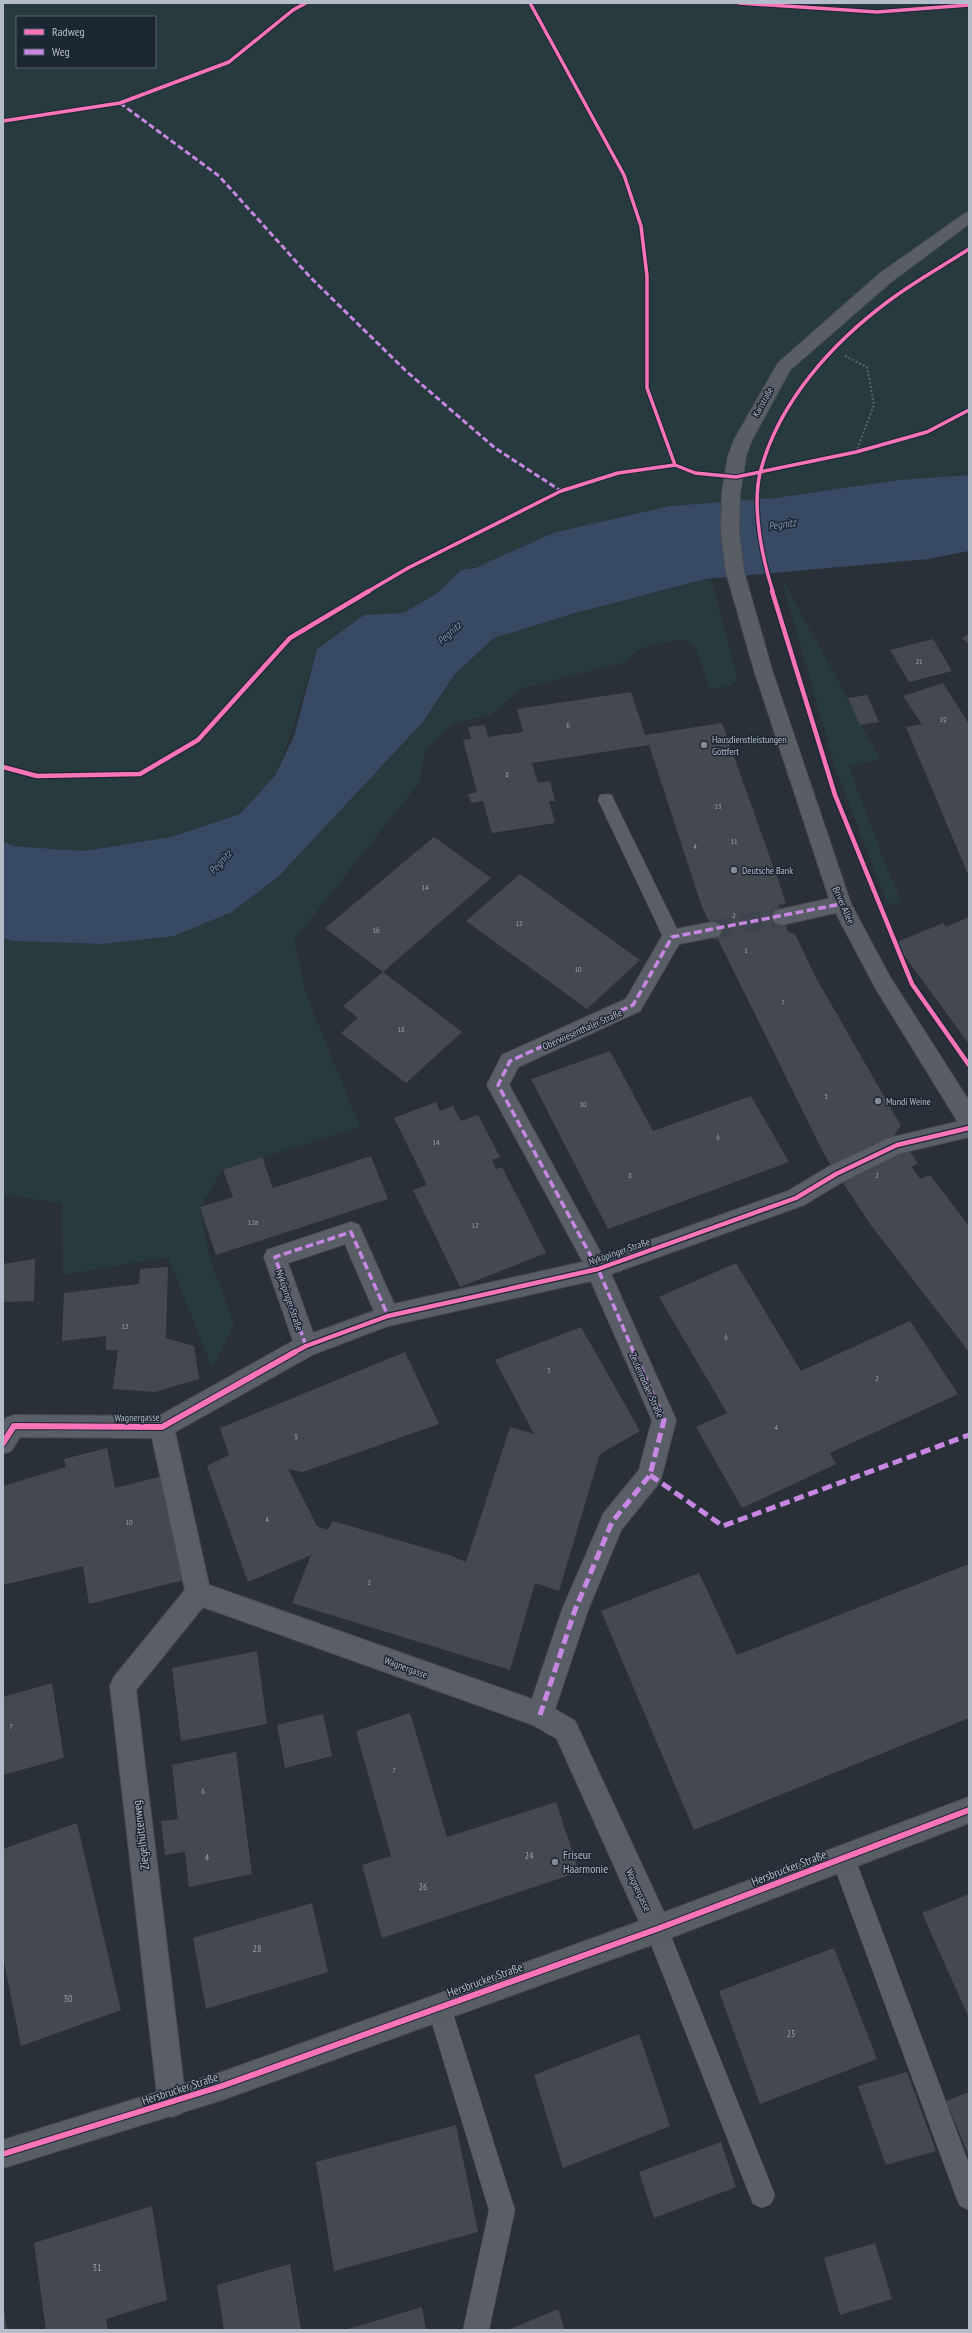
<svg xmlns="http://www.w3.org/2000/svg" width="972" height="2333" viewBox="0 0 972 2333" font-family="'PT Sans Narrow',sans-serif">
  <style>
    .green { fill: #273a3e; fill-rule: evenodd }
    .water { fill: #384963 }
    .building { fill: #444950 }
    .lines { fill: none; stroke-linecap: round; stroke-linejoin: round }
    .minor-tunnel { stroke: #3f454e; stroke-width: 20; stroke-dasharray: 20 10; stroke-linecap: butt }
    .service-casing { stroke: #484c53; stroke-width: 1 }
    .minor-casing { stroke: #484c53; stroke-width: 2 }
    .secondary-casing { stroke: #484c53; stroke-width: 2 }
    .path { stroke: #5d636a; stroke-width: 2; stroke-dasharray: 2 2; stroke-linecap: butt }
    .service { fill: #5a5e66; fill-rule: evenodd }
    .minor { fill: #5a5e66; fill-rule: evenodd }
    .secondary { fill: #595d64; fill-rule: evenodd }
    .quiet-far2 { stroke: #c787e3; stroke-width: 3; stroke-dasharray: 6 3; stroke-linecap: butt }
    .quiet-far1 { stroke: #c787e3; stroke-width: 3.5; stroke-dasharray: 8 3.5; stroke-linecap: butt }
    .quiet { stroke: #c787e3; stroke-width: 5; stroke-dasharray: 10 5; stroke-linecap: butt }
    .cycleway-far2-casing { stroke: #1d2633; stroke-width: 5.5 }
    .cycleway-far1-casing { stroke: #1d2633; stroke-width: 7 }
    .cycleway-casing { stroke: #1d2633; stroke-width: 8 }
    .cycleway-far2 { stroke: #fb73b8; stroke-width: 3.5 }
    .cycleway-far1 { stroke: #fb73b8; stroke-width: 4.5 }
    .cycleway { stroke: #fb73b8; stroke-width: 6 }
    .poi-dot { fill: #848b96; stroke: #1d2633; stroke-width: 1.5 }
    .labels { text-anchor: middle; stroke-width: 3; stroke-linejoin: round; paint-order: stroke }
    .number-label { font-size: 8px; fill: #989fab }
    .far-street-label { font-size: 9px; fill: #b4bcc9; stroke: #1d2633 }
    .poi-label { font-size: 10px; fill: #b4bcc9; stroke: #1d2633; text-anchor: start }
    .street-label { font-size: 10px; fill: #b4bcc9; stroke: #1d2633 }
    .near-number-label { font-size: 10px; fill: #989fab }
    .water-label { font-size: 11px; font-style: italic; fill: #7c92b1; stroke: #1d2633 }
    .near-street-label { font-size: 12px; fill: #b4bcc9; stroke: #1d2633 }
    .near-poi-label { font-size: 12px; fill: #b4bcc9; stroke: #1d2633; text-anchor: start }
  </style>
  <rect width="100%" height="100%" fill="#2a3038"/>
  <path class="green" d="M3,3H969V475L899,480L775,498L461,570L436,594L403,613L364,615L317,649L290,737L275,777L240,814L171,837L84,851L11,846L3,841ZM17,17H155V67H17Z
    M780,574L880,759L849,767L890,876L902,901L888,905L835,767Z
    M706,579H711L738,680L728,687L710,688L695,647L683,640C663,643 638,643 626,662L523,688L489,716L465,720L451,726L429,747L422,762L420,782L294,940L306,994L360,1127L223,1170L200,1207L209,1256L234,1324L212,1368L168,1257L63,1275L62,1203L3,1195V938L12,941L103,944L174,936L232,912L279,876L422,723L455,674L494,638L575,613Z"/>
  <path class="water" d="M969,475V551L928,559L706,579L575,613L494,638L455,674L422,723L279,876L232,912L174,936L103,944L12,941L3,938V841L12,846L84,851L171,837L240,814L275,776L294,736L317,649L364,615L403,613L436,594L461,570L475,568L553,533L670,506L775,498L899,480Z"/>
  <path class="building" d="M969,634V644L962,638Z
    M933,639L952,671L909,682L890,650Z
    M943,683L969,724V871L967,872L906,727L922,724L903,696Z
    M631,692L645,735L722,723L783,894L786,904L778,905L788,932L795,934L815,976L901,1126L893,1137L897,1145L902,1151L910,1152L918,1163L912,1167L920,1179L930,1175L969,1226V1352L870,1224L824,1154L702,907L649,745L532,763L538,783L550,781L555,801H549L555,823L492,833L483,801L471,803L468,794L477,792L463,740L471,739L468,727L485,725L488,737L523,732L517,709Z
    M867,695L879,722L860,725L848,698Z
    M434,837L491,878L383,972L325,928Z
    M520,874L640,960L587,1009L466,921Z
    M969,917V1044L895,943L943,923L946,927Z
    M383,972L462,1032L406,1083L341,1033L358,1018L343,1006Z
    M610,1051L653,1131L751,1096L789,1162L608,1229L531,1079Z
    M436,1102L440,1111L453,1106L461,1121L478,1115L500,1157L492,1160L496,1169L502,1167L546,1253L460,1287L413,1190L427,1185L394,1118Z
    M371,1156L388,1199L216,1255L200,1207L233,1197L223,1170L262,1157L273,1188Z
    M35,1259L34,1301L3,1302V1264Z
    M736,1263L801,1371L910,1321L958,1394L830,1453L836,1464L742,1508L696,1427L727,1413L659,1297Z
    M168,1267L166,1338L194,1346L199,1379L155,1392L113,1389L118,1350H106V1336L62,1341L64,1293L139,1284L140,1269Z
    M581,1327L640,1431L600,1454L559,1591L535,1583L510,1670L292,1603L311,1555L248,1582L207,1466L229,1455L220,1428L405,1352L439,1424L303,1472L288,1469L317,1526L328,1530L333,1521L449,1555L466,1562L510,1427L534,1434L495,1360Z
    M107,1448L115,1488L163,1476L183,1580L89,1604L83,1566L3,1585V1486L66,1467L64,1459Z
    M969,1564V1718L694,1830L601,1611L699,1573L737,1655Z
    M257,1651L267,1724L181,1741L172,1668Z
    M52,1683L64,1758L3,1775V1697Z
    M410,1713L447,1837L556,1802L579,1872L382,1938L362,1865L391,1856L356,1731Z
    M323,1714L332,1756L285,1768L277,1725Z
    M236,1752L252,1874L189,1887L185,1852L165,1855L161,1821L178,1819L172,1765Z
    M77,1823L121,2010L21,2046L3,1957V1849Z
    M969,1894V2018L922,1913Z
    M312,1903L328,1972L206,2009L193,1938Z
    M834,1948L877,2059L760,2104L719,1991Z
    M639,2034L670,2126L563,2168L534,2075Z
    M907,2072L936,2151L886,2165L858,2086Z
    M969,2092V2156L946,2101Z
    M456,2125L478,2232L334,2271L316,2162Z
    M721,2142L736,2187L654,2218L639,2172Z
    M152,2206L167,2300L106,2319L108,2330H46L34,2243Z
    M875,2243L892,2299L840,2315L824,2258Z
    M290,2264L301,2330H224L217,2285Z
    M422,2307L426,2330H345Z
    M3,2308H4L7,2330H3Z
    M558,2309L565,2330H508Z"/>
  <g class="lines">
    <path class="minor-tunnel" d="M712,930L782,917"/>
    <g class="service-casing">
      <path id="service" d="M606,794L612,795L614,800L681,937L678,942L672,944L666,942L663,937L598,800L600,795Z
        M843,1846L851,1850L855,1858L969,2164V2210L960,2206L956,2197L831,1858L835,1850Z
        M657,1917L665,1921L775,2195L771,2204L762,2208L753,2204L645,1929L649,1921Z
        M439,1995L447,1999L451,2007L515,2210L489,2330H463L489,2210L427,2007L431,1999Z"/>
    </g>
    <g class="minor-casing">
      <path id="minor" d="M841,896L848,898L851,904L848,910L782,925L775,923L772,917L775,911L782,909Z
        M712,922L719,924L722,930L719,936L679,944L640,1011L518,1067L509,1085L603,1257L788,1191L828,1167L889,1138L969,1119V1137L901,1153L844,1181L804,1205L611,1274L676,1420L662,1475L659,1483L621,1530L588,1610L555,1709L575,1721L667,1919L671,1929L667,1939L657,1943L647,1939L557,1739L533,1725L203,1607L136,1690L186,2103L182,2113L172,2117L162,2113L158,2103L110,1686L114,1677L185,1590L152,1438L20,1437L11,1451L3,1454V1422L6,1418L14,1415L159,1416L293,1341L264,1257L267,1250L351,1222L359,1225L394,1304L583,1262L487,1085L502,1055L626,999L665,931ZM345,1244L374,1311L313,1333L288,1263ZM591,1281L652,1420L639,1470L603,1514L600,1522L562,1610L532,1699L209,1585L175,1432L314,1354L388,1326Z"/>
    </g>
    <g class="secondary-casing">
      <path id="secondary" d="M969,212V224L891,282L790,370L752,440L746,456L740,493L739,532L744,572L772,670L851,904L890,977L969,1101V1129L961,1127L876,989L831,904L754,670L726,572L721,532L722,493L728,456L734,440L778,363L879,274L964,214Z
        M969,1797V1823L657,1943L222,2100L3,2168V2140L222,2072L657,1915Z"/>
    </g>
    <path class="path" d="M845,356L867,367L874,405L856,452"/>
    <use href="#service" class="service"/>
    <use href="#minor" class="minor"/>
    <use href="#secondary" class="secondary"/>
    <path class="quiet-far2" d="M120,103L219,176L310,277L406,371L495,448L561,491"/>
    <path class="quiet-far1" d="M306,1346L275,1257L351,1232L388,1316
      M634,1353L598,1269L498,1085L510,1061L633,1005L672,937L841,904"/>
    <path class="quiet" d="M650,1475L723,1526L969,1435
      M540,1715L575,1610L612,1522L650,1475L664,1420L633,1352"/>
    <g class="cycleway-far2-casing">
      <path id="cycleway-far2" d="M530,3L624,175L641,226L647,276V388L675,465
        M739,3L877,12L969,5
        M3,121L120,103L229,62L293,10L306,3
        M367,592L408,568L561,491L618,473L675,465L695,473L736,477L856,452L927,432L969,410
        M773,592C762,558 752,508 760,473C778,402 833,342 890,300C915,281 943,266 969,249"/>
    </g>
    <g class="cycleway-far1-casing">
      <path id="cycleway-far1" d="M772,591L835,795L912,984L969,1065
        M3,767L37,776L140,774L198,740L290,638L369,591
        M293,1353L306,1346L388,1316L598,1269L796,1198L836,1174L897,1145L969,1128"/>
    </g>
    <g class="cycleway-casing">
      <path id="cycleway" d="M3,1443L14,1426L162,1427L295,1352
        M3,2154L222,2086L657,1929L969,1810"/>
    </g>
    <use href="#cycleway-far2" class="cycleway-far2"/>
    <use href="#cycleway-far1" class="cycleway-far1"/>
    <use href="#cycleway" class="cycleway"/>
  </g>
  <g class="poi-dot">
    <circle cx="704" cy="745" r="4"/>
    <circle cx="734" cy="870" r="4"/>
    <circle cx="878" cy="1101" r="4"/>
    <circle cx="555" cy="1862" r="4"/>
  </g>
  <g class="labels">
    <g class="number-label">
      <text x="919" y="664">21</text>
      <text x="943" y="722">19</text>
      <text x="568" y="728">6</text>
      <text x="507" y="777">8</text>
      <text x="718" y="809">13</text>
      <text x="734" y="844">11</text>
      <text x="695" y="849">4</text>
      <text x="425" y="890">14</text>
      <text x="734" y="918">2</text>
      <text x="519" y="926">12</text>
      <text x="376" y="933">16</text>
      <text x="746" y="953">1</text>
      <text x="578" y="972">10</text>
      <text x="783" y="1005">7</text>
      <text x="401" y="1032">18</text>
      <text x="826" y="1099">5</text>
      <text x="583" y="1107">10</text>
      <text x="718" y="1140">6</text>
      <text x="436" y="1145">14</text>
      <text x="630" y="1178">8</text>
      <text x="877" y="1178">2</text>
      <text x="253" y="1225">12a</text>
      <text x="475" y="1228">12</text>
      <text x="125" y="1329">12</text>
      <text x="726" y="1340">6</text>
      <text x="549" y="1373">5</text>
      <text x="877" y="1381">2</text>
      <text x="776" y="1430">4</text>
      <text x="296" y="1439">9</text>
      <text x="267" y="1522">4</text>
      <text x="129" y="1525">10</text>
      <text x="369" y="1585">2</text>
      <text x="11" y="1729">7</text>
      <text x="394" y="1773">7</text>
      <text x="203" y="1794">6</text>
    </g>
    <g class="far-street-label">
      <text transform="translate(763 402) rotate(-61)" y="3">Karlstraße</text>
    </g>
    <g class="poi-label">
      <text x="712" y="743">Hausdienstleistungen<tspan x="712" dy="12">Göttfert</tspan></text>
      <text x="742" y="874">Deutsche Bank</text>
      <text x="886" y="1105">Mundi Weine</text>
    </g>
    <g class="street-label">
      <text transform="translate(844 905) rotate(66)" y="4">Briver Allee</text>
      <text transform="translate(582 1029) rotate(-24)" y="4">Oberwiesenthaler Straße</text>
      <text transform="translate(619 1251) rotate(-19)" y="4">Nyköpinger Straße</text>
      <text transform="translate(290 1300) rotate(71)" y="4">Nyköpinger Straße</text>
      <text transform="translate(647 1385) rotate(66)" y="4">Zeulenrodaer Straße</text>
      <text transform="translate(137 1417) rotate(-1)" y="4">Wagnergasse</text>
      <text transform="translate(406 1667) rotate(20)" y="4">Wagnergasse</text>
      <text transform="translate(639 1890) rotate(65)" y="4">Wagnergasse</text>
    </g>
    <g class="near-number-label">
      <text x="529" y="1859">24</text>
      <text x="207" y="1861">4</text>
      <text x="423" y="1890">26</text>
      <text x="257" y="1952">28</text>
      <text x="68" y="2002">30</text>
      <text x="791" y="2037">25</text>
      <text x="97" y="2271">31</text>
    </g>
    <g class="water-label">
      <text transform="translate(782 524) rotate(-8)" y="4">Pegnitz</text>
      <text transform="translate(449 633) rotate(-42)" y="4">Pegnitz</text>
      <text transform="translate(220 862) rotate(-48)" y="4">Pegnitz</text>
    </g>
    <g class="near-street-label">
      <text transform="translate(141 1835) rotate(-97)" y="4">Ziegelhüttenweg</text>
      <text transform="translate(789 1868) rotate(-21)" y="4">Hersbrucker Straße</text>
      <text transform="translate(485 1980) rotate(-20)" y="4">Hersbrucker Straße</text>
      <text transform="translate(180 2089) rotate(-18)" y="4">Hersbrucker Straße</text>
    </g>
    <g class="near-poi-label">
      <text x="563" y="1859">Friseur<tspan x="563" dy="14">Haarmonie</tspan></text>
    </g>
  </g>
  <rect width="972" height="2333" fill="none" stroke="#b4bcc9" stroke-width="8"/>
  <rect x="16" y="16" width="140" height="52" fill="#1d2633" stroke="#59626f"/>
  <rect x="24" y="29" width="20" height="6" fill="#fb73b8" stroke="#59626f"/>
  <text x="52" y="36" font-size="12" fill="#b4bcc9">Radweg</text>
  <rect x="24" y="49" width="20" height="6" fill="#c787e3" stroke="#59626f"/>
  <text x="52" y="56" font-size="12" fill="#b4bcc9">Weg</text>
</svg>
